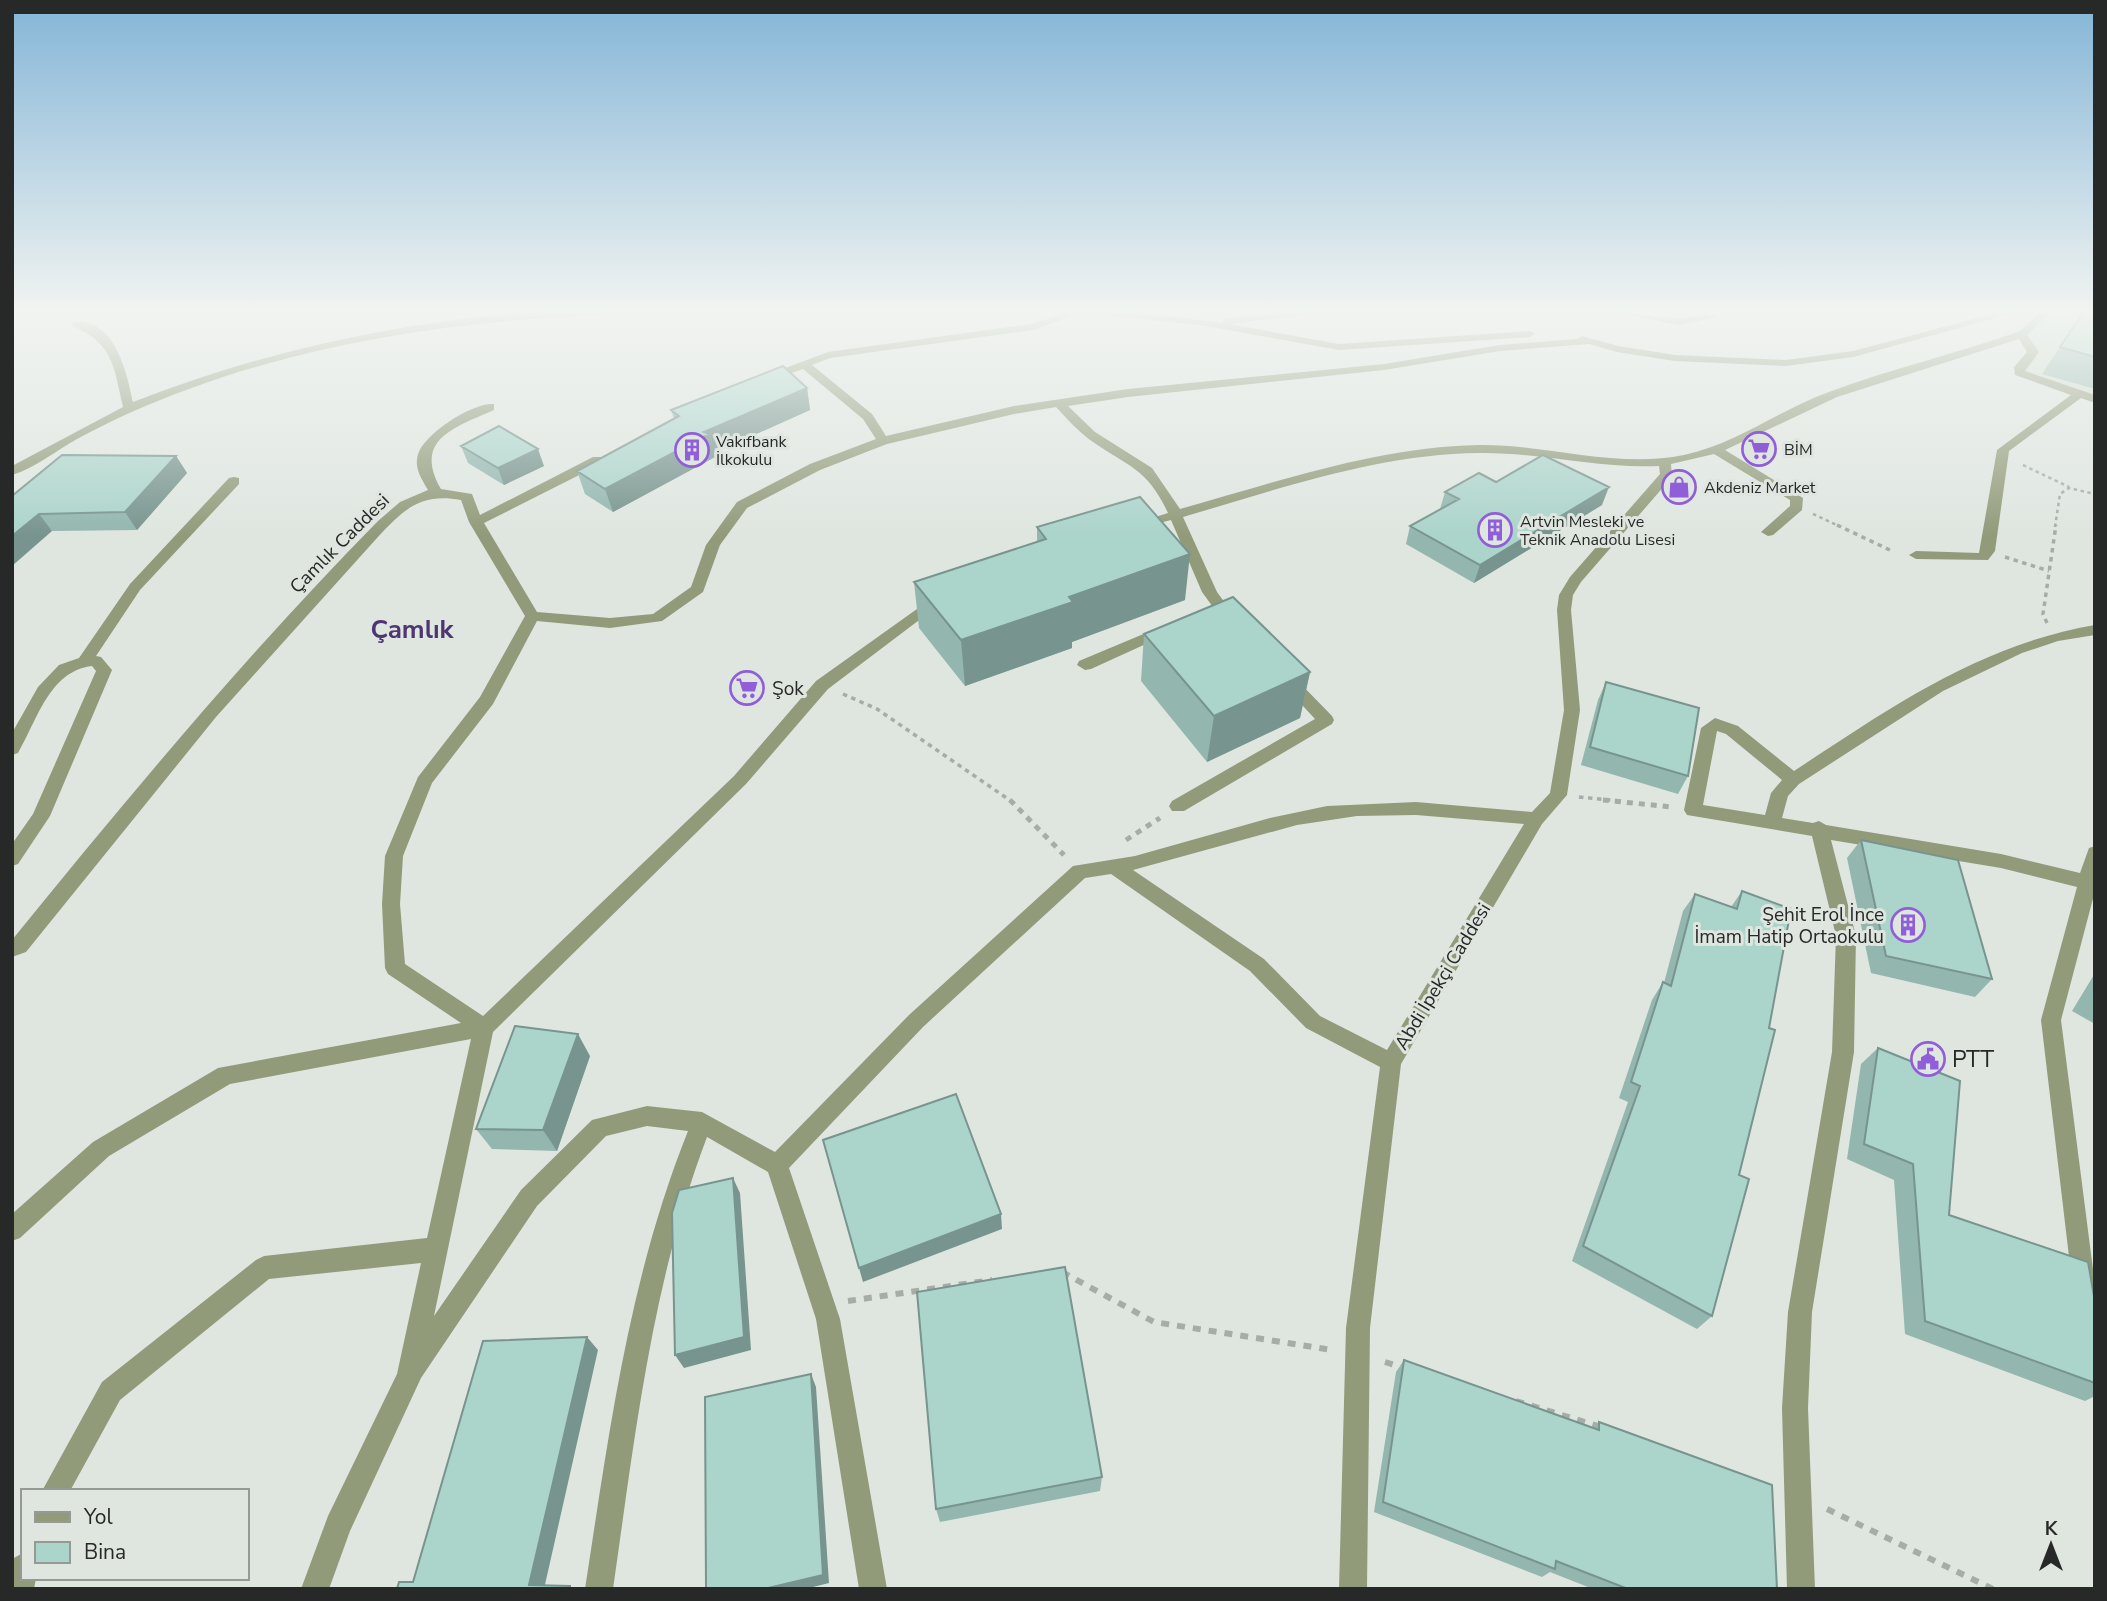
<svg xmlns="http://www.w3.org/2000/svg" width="2107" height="1601" viewBox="0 0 2107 1601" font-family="'Nunito Sans',sans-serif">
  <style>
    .built { fill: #cedcd0 }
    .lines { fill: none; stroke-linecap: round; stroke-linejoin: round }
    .path-far3 { stroke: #a6aca7; stroke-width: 2.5; stroke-dasharray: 3.5 3.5; stroke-linecap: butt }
    .path-far2 { stroke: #a6aca7; stroke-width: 3.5; stroke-dasharray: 4.5 4.5; stroke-linecap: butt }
    .path-far1 { stroke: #a6aca7; stroke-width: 5; stroke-dasharray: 6 6; stroke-linecap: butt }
    .path { stroke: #a6aca7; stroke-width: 6; stroke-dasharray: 8 8; stroke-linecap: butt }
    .minor { fill: #919b7a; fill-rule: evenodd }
    .wall { fill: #93b6af }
    .shaded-wall { fill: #78948e }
    .building { fill: #abd4cb; stroke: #78948e; stroke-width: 2 }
    .labels { text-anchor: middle; stroke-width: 6; stroke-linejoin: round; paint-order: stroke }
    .far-poi-label { font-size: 16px; fill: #262927; stroke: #dfe6e0; text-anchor: start }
    .street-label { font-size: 19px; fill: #262927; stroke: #dfe6e0 }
    .poi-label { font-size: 19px; fill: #262927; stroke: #dfe6e0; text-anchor: start }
    .near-poi-label { font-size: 23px; fill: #262927; stroke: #dfe6e0; text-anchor: start }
    .district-label { font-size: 26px; font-weight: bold; fill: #4e3672; stroke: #dfe6e0 }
  </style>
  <rect width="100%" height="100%" fill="#dfe6e0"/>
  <path class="built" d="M2046,312H2095V399L2029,378L2020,367L2031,356L2021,334Z"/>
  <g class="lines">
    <path class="path-far3" d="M2023,465L2069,487
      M1813,514L1841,527
      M2055,527L2060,494L2069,488L2095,494"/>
    <path class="path-far2" d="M1837,525L1894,552
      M2005,557L2049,571
      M2047,623L2043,614L2056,525
      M843,694L877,709L1011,801
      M1579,797L1620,801"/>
    <path class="path-far1" d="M1010,800L1064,855
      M1603,800L1672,807
      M1126,840L1160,818"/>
    <path class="path" d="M1062,1272L1154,1322L1332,1350
      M848,1301L992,1280
      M1385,1362L1404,1368
      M1516,1401L1601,1427
      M1827,1509L1993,1589"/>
    <path class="minor" d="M529,312H606L601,315C461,321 321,340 189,389C150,403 114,419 77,439C57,450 35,468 12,475V466L123,407C114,368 114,344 73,326V322C115,317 127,373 133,402C261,352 392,323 529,312Z
      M1067,312H1083L1033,330L830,358L812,365L872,414L886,436L1014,406L1128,389L1384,364L1500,345L1577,339L1582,336L1618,346L1675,355L1786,360L1853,351L2000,312H2018L1853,357L1786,366L1675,361L1617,352L1589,344L1500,351L1384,370L1128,397L1068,406L1095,432L1152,468L1180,509C1277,482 1377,447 1479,445C1547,444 1616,469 1684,455C1736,444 1779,410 1829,392C1892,368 1957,354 2020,331L2040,312H2051L2027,335L2039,352L2025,371L2095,395V403L2081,398L2009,451L1995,551L1988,560L1916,559L1909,555L1916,551L1979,553L1997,450L2071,395L2015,375L2014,367L2027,352L2019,339L1837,397L1725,450L1803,498L1802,510L1773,535L1768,536L1761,532L1790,506V500L1714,454L1671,464L1672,477L1581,582L1573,595L1571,610L1580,710L1567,795L1542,824L1401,1064L1370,1328L1367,1589H1339L1346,1328L1380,1067L1306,1028L1250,971L1111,874L1085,878L923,1027L789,1168L840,1319L887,1589H859L816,1319L768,1172L707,1137C652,1282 635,1436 613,1589H585C609,1433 629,1278 688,1131L647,1126L606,1136L537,1206L421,1378L350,1531L329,1589H301L328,1516L397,1374L421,1263L269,1279L120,1400L70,1491H42L102,1382L256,1260L264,1256L427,1238L471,1039L230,1084L109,1156L20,1238L12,1241V1214L93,1142L218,1068L461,1023L388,974L385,968L382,904L385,856L418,777L480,697L525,616L469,522L461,500C420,493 404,509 377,538L216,717L26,952L12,957V940C129,796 248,653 378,521L400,502L428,490C421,478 414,468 418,454C425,433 473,402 494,404V410C456,427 412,439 441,489L472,494L480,515L593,457H603V463L484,523L537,612L610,618L653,614L691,587L706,545L737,502L810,464L876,439L863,419L803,369L768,381L762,378L764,376L828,352L1031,324ZM1056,407C1068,420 1079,432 1093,442C1129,467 1147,468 1168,513L1130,525L1137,529L1171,520L1202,592L1226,625L1231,627L1239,622L1217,592L1183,517C1279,489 1378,454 1479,453C1539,452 1598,469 1659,466L1660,474L1570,577L1559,595L1557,610L1564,710L1550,793L1532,812L1416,802L1327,806L1270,818L1135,856L1073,866L909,1015L775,1152L702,1112L647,1106L592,1120L521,1190L434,1316L493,1032L746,784L828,689L943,602L936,597L931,599L816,681L734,776L483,1016L405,964L400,904L403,856L432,783L493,704L537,621L610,628L662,621L703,592L720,545L747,508L820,470L887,444L1014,414ZM1416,815L1524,824L1387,1050L1320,1016L1264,959L1133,870L1297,825L1357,816Z
      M1101,312H1137L1223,323V319L1227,318L1277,312H1313L1308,315L1229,324L1339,344L1530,331L1535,334L1530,337L1339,350L1206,326L1106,315Z
      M1613,312C1635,312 1660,319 1680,318C1692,318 1709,310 1718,317L1678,325Z
      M234,477L239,478V484L140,590L96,656L101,657L112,670L50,816L18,864L12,866V844L33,814L96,671L92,666C49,671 37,721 18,753L12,755V733L38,687L59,665L79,658L130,584L229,478Z
      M1165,625L1173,630L1170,633L1091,669L1085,670L1077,665L1079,661Z
      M2095,625V635L2058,641L2022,653L1943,691L1799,784L1788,796L1782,818L1813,823L1819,821L1826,825L2001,854L2080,873L2089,848L2095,846V891L2061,1020L2095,1285L2093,1291L2084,1294L2075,1291L2072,1282L2041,1020L2077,887L2001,868L1831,840L1856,936L1854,1052L1812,1312L1808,1408L1815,1589H1787L1782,1408L1788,1312L1832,1052L1836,936L1812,836L1687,815L1684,810L1701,728L1715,718L1738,726L1794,771C1890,708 1979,645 2095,625ZM1717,731L1726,734L1782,780L1771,793L1765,815L1703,805Z
      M1289,677L1295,678L1332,716L1334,720L1332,724L1184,811H1172L1169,806L1172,801L1315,719L1281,682Z
      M23,1553V1578H36L34,1589H12V1559Z"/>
  </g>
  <path class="wall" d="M2072,312H2095V389L2042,374L2079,318Z
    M807,388L810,410L714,453L715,457L613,512L585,494L577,471L674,419L671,410Z
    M461,446L544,466L504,485L468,463Z
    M176,456L187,473L137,530L52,531L12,496Z
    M1496,482L1602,505L1474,583L1406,544L1410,526L1441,510L1440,509L1445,492Z
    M1037,527L1185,600L1072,642V648L965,686L919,628L914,582L1037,542Z
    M1144,634L1310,672L1300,718L1207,762L1141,681Z
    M1606,682L1688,776L1678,794L1581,765L1598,700Z
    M1861,840L1992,979L1975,997L1871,973L1847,858Z
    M1742,891L1739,1175L1712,1316L1697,1329L1572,1261L1628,1102L1619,1098L1652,1000L1663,982L1664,983L1683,911L1695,894L1731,907Z
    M2095,973V1024L2072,1011Z
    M1878,1048L1949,1215L2095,1302V1396L2085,1401L1905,1334L1894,1180L1847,1159L1861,1064Z
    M590,1056L557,1151L492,1149L476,1129Z
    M1404,1360L1593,1428L1599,1422L1777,1589H1593L1550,1572L1542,1577L1374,1512L1396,1372Z
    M1102,1477L1100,1491L940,1522L936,1509Z"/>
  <path class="shaded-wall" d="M807,388L810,410L714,453L715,457L613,512L605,489L704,432Z
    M538,449L544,466L504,485L498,468Z
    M176,456L187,473L137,530L125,512Z
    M1609,487L1602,505L1474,583L1480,565Z
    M39,514L52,531L12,566V536Z
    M1190,554L1185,600L1072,642V648L965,686L961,640L1069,597Z
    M1310,672L1300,718L1207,762L1214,716Z
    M578,1034L590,1056L557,1151L543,1130Z
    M733,1178L740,1193L751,1350L684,1368L675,1355Z
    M1001,1214L1002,1229L863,1282L859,1268Z
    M587,1337L598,1350L544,1589L529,1585Z
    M811,1374L816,1387L829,1583L805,1589H764Z"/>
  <path class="building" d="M2084,312H2095V357L2060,347Z
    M783,366L807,388L704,432L709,434L605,489L577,471L679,416L671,410Z
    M499,426L538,449L498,468L461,446Z
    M62,455L176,456L125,512L39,514L12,536V496Z
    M1543,455L1609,487L1480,565L1410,526L1459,499L1445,492L1479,473L1496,482Z
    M1140,497L1190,554L1069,597L1073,602L961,640L914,582L1046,539L1037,527Z
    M1233,597L1310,672L1214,716L1144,634Z
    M1606,682L1699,708L1688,776L1590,747Z
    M1861,840L1958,860L1992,979L1886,956Z
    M1742,891L1791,909L1769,1028L1775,1030L1739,1175L1749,1179L1712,1316L1583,1246L1640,1086L1631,1082L1663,982L1671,986L1695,894L1737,909Z
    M515,1026L578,1034L543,1130L476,1129Z
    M1878,1048L1960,1081L1949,1215L2088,1262L2095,1302V1383L1925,1321L1913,1164L1864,1144Z
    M956,1094L1001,1214L859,1268L823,1140Z
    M733,1178L744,1337L675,1355L672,1213L679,1190Z
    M1065,1267L1102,1477L936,1509L917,1292Z
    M587,1337L529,1585L570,1586V1589H397L399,1582H413L483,1341Z
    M1404,1360L1599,1430V1422L1772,1485L1777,1589H1628L1556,1561L1555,1569L1383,1502Z
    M811,1374L823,1575L764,1589H706L705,1397Z"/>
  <linearGradient id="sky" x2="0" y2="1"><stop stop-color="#84b5d7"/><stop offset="0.58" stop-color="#f1f4f1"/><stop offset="1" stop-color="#f1f4f1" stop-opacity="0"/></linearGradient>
  <rect width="2107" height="536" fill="url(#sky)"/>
  <defs>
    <g id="supermarket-ring" transform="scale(1.75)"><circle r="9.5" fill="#dfe6e0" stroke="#905ed8" stroke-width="1.5"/><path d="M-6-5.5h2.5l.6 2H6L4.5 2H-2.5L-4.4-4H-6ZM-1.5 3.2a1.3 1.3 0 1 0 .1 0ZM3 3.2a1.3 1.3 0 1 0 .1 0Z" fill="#905ed8"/></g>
    <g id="building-ring" transform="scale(1.75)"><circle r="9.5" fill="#dfe6e0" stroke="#905ed8" stroke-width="1.5"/><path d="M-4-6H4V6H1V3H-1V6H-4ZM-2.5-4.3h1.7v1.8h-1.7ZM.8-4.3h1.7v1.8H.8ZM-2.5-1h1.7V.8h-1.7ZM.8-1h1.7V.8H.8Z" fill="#905ed8"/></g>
    <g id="shop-ring" transform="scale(1.75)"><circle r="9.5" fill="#dfe6e0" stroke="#905ed8" stroke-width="1.5"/><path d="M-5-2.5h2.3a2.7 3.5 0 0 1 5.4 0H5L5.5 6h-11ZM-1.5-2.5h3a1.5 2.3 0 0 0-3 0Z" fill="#905ed8"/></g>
    <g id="civic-ring" transform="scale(1.75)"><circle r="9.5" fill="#dfe6e0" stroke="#905ed8" stroke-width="1.5"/><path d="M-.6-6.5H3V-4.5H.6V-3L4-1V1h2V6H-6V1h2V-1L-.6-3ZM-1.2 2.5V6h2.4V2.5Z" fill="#905ed8"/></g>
  </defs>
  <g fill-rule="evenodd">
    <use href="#supermarket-ring" x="1759" y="449"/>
    <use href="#building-ring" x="692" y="450"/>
    <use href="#shop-ring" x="1679" y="487"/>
    <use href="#building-ring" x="1495" y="530"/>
    <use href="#supermarket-ring" x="747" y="688"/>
    <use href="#building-ring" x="1908" y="925"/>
    <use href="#civic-ring" x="1928" y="1059"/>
  </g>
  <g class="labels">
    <g class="far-poi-label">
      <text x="716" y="447">Vakıfbank<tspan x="716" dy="18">İlkokulu</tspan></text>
      <text x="1784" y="455">BİM</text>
      <text x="1704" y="493">Akdeniz Market</text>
      <text x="1520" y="527">Artvin Mesleki ve<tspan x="1520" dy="18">Teknik Anadolu Lisesi</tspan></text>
    </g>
    <g class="street-label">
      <text transform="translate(339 543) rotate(-45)" y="7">Çamlık Caddesi</text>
      <text transform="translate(1442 976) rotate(-59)" y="7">Abdi İpekçi Caddesi</text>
    </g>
    <g class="poi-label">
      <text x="772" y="695">Şok</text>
      <text x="1884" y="921" text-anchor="end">Şehit Erol İnce<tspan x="1884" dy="22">İmam Hatip Ortaokulu</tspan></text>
    </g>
    <g class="near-poi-label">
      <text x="1952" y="1067">PTT</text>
    </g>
    <g class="district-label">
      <text x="412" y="638">Çamlık</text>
    </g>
  </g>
  <rect width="2107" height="1601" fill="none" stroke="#262927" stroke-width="28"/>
  <rect x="21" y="1489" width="228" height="91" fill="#dfe6e0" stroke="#959a96" stroke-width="2"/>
  <rect x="35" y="1512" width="35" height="10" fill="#919b7a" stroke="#959a96" stroke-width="2"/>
  <text x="84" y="1524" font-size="21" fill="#262927">Yol</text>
  <rect x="35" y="1542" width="35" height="21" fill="#abd4cb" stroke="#959a96" stroke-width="2"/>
  <text x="84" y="1559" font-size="21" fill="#262927">Bina</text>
  <g transform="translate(2051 1545)" stroke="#dfe6e0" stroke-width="5" paint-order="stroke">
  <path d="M0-5L12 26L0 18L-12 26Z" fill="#262927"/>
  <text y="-10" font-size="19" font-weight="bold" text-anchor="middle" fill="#262927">K</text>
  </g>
</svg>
